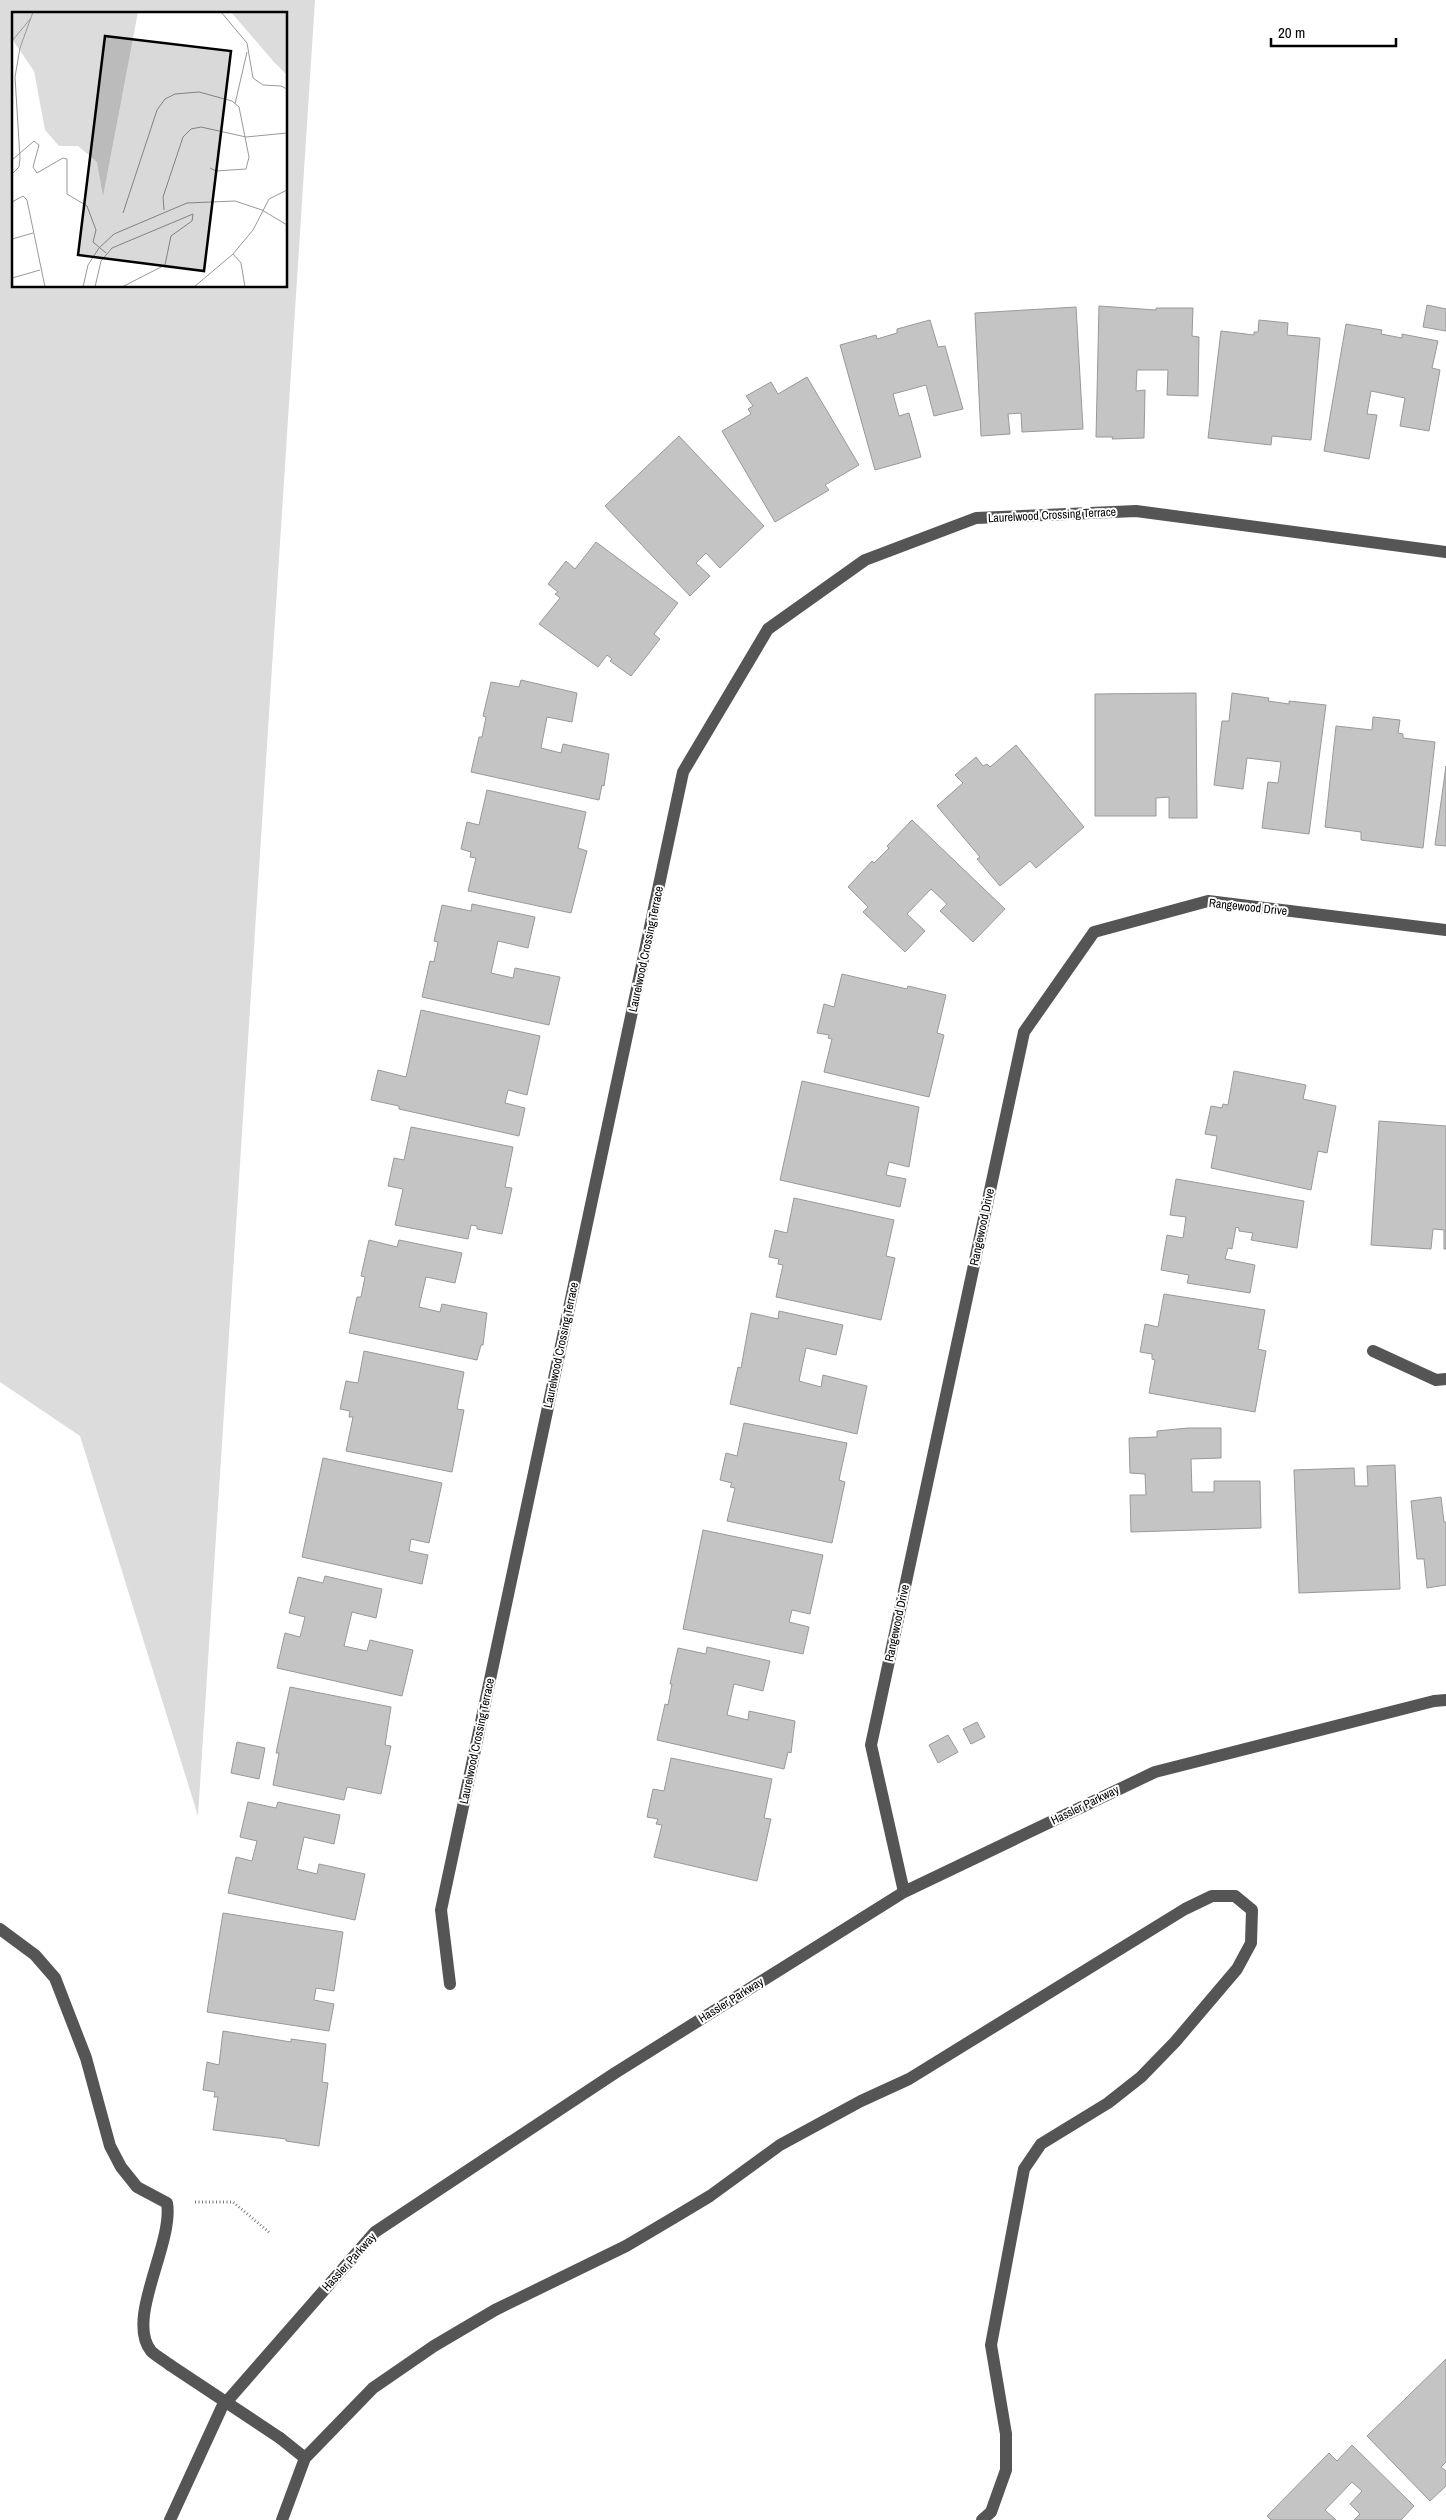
<svg xmlns="http://www.w3.org/2000/svg" width="1446" height="2520" viewBox="0 0 1446 2520" font-family="'Archivo Narrow',sans-serif">
  <style>
    .green { fill: #dcdcdc; fill-rule: evenodd }
    .building { fill: #c4c4c4; stroke: #999 }
    .lines { fill: none; stroke-linecap: round; stroke-linejoin: round }
    .path { stroke: #777; stroke-width: 3; stroke-dasharray: 1 2.5; stroke-linecap: butt }
    .minor { stroke: #555; stroke-width: 12 }
    .minor-bridge { stroke: #555; stroke-width: 12 }
    .labels { text-anchor: middle; stroke-width: 4; stroke-linejoin: round; paint-order: stroke }
    .street-label { font-size: 12px; fill: #000; stroke: #fff }
    .inset-road { fill: none; stroke: #999; stroke-width: 1 }
    .view { fill: #000; fill-opacity: 0.15; stroke: #000; stroke-width: 2.5 }
    .inset-edge { fill: none; stroke: #000; stroke-width: 2.5 }
  </style>
  <rect width="100%" height="100%" fill="#fff"/>
  <path class="green" d="M0,0H315L198,1816L80,1436L0,1382ZM14,14H286V286H14Z"/>
  <path class="building" d="M1427,305L1446,309V331L1423,327Z
    M1099,306L1156,310V308H1193L1192,336L1199,337L1198,396L1167,395L1168,370H1137L1136,391L1145,390L1144,438L1112,439L1113,437H1096Z
    M1076,307L1083,429L1022,432L1021,413L1008,414L1010,434L981,436L975,313Z
    M930,320L938,347L945,346L963,409L934,416L926,385L893,394L899,416L909,413L921,457L875,470L840,345L876,335L877,339L897,333V329Z
    M1259,320L1288,323L1287,335L1320,338L1311,440L1272,436L1271,445L1208,438L1221,331L1254,335V332H1258Z
    M1346,324L1382,330L1381,334L1402,338V334L1438,341L1432,368L1440,370L1429,431L1400,426L1405,398L1371,391L1367,414L1377,415L1369,459L1324,451Z
    M807,377L859,465L825,485L829,490L775,522L722,431L751,414L748,409L753,406L746,396L771,382L778,394Z
    M679,436L764,526L720,568L706,553L696,563L710,576L690,596L605,506Z
    M596,542L678,603L654,634L660,639L631,676L610,661L612,659L607,655L598,667L539,624L560,598L555,594L558,592L548,584L566,561L575,569Z
    M521,680L577,693L572,722L547,717L541,748L561,753L563,744L609,754L604,786L602,785L599,800L471,772L479,737H482L486,717L483,716L491,682L519,687Z
    M1196,693L1197,818H1169V797L1156,798V816H1095V694Z
    M1232,693L1269,698L1268,701L1289,704V701L1326,705L1309,834L1262,828L1268,782L1278,783L1281,762L1247,758L1243,789L1214,785L1222,721H1229Z
    M1373,717L1400,720L1398,733L1403,734V738L1435,742L1423,848L1361,840V832L1325,827L1336,726L1372,730Z
    M1016,745L1084,827L1036,868L1030,861L1000,886L977,859L980,857L937,806L963,783L955,775L976,757L983,766L987,764L990,767Z
    M1446,766V846L1435,845Z
    M487,790L586,812L578,848L587,851L571,913L468,891L476,858L470,857L471,852L461,849L467,822L479,825Z
    M912,820L1005,909L973,942L940,911L947,904L931,889L907,914L925,931L905,952L863,912L868,907L848,887L872,861L874,863L889,848L887,846Z
    M472,904L535,917L528,948L498,941L491,973L513,978L515,968L560,977L549,1025L422,997L430,961L434,962L438,942L434,941L442,905L471,911Z
    M842,974L907,989L908,986L946,995L937,1033L944,1035L929,1097L824,1072L832,1039L828,1038L829,1035L817,1033L824,1004L834,1007Z
    M421,1010L540,1036L527,1095L508,1090L505,1103L525,1108L519,1136L399,1109V1106L371,1100L378,1070L406,1077Z
    M1234,1071L1306,1085L1303,1099L1336,1106L1327,1153L1318,1151L1311,1190L1211,1168L1217,1136L1205,1134L1211,1106L1222,1108L1223,1104L1228,1105Z
    M802,1081L919,1107L909,1167L889,1162L886,1175L906,1179L900,1207L780,1180Z
    M1379,1121L1446,1126V1249H1444V1230L1433,1229L1431,1249L1371,1245Z
    M411,1127L513,1147L505,1187L512,1188L502,1234L477,1229V1226L471,1225L468,1239L395,1225L403,1189L388,1186L394,1158L404,1160Z
    M1176,1179L1304,1201L1297,1248L1251,1240L1253,1233L1239,1231V1228L1236,1227L1232,1249L1228,1248L1225,1259L1255,1265L1250,1293L1187,1283L1189,1275L1161,1270L1167,1235L1183,1238L1186,1217L1170,1215Z
    M794,1198L894,1220L886,1256L895,1258L881,1320L776,1297L783,1265L778,1264L779,1259L769,1257L775,1230L787,1233Z
    M369,1240L397,1247L399,1240L462,1253L455,1283L426,1277L419,1307L440,1312L442,1304L487,1313L483,1345H481L477,1360L349,1333L357,1297H361L365,1277L361,1276Z
    M1164,1294L1265,1310L1258,1349L1266,1351L1255,1412L1149,1393L1155,1360L1152,1359V1354L1140,1352L1145,1324L1158,1327Z
    M779,1311L843,1325L836,1355L806,1348L799,1381L821,1387L823,1375L867,1386L857,1434L730,1404L738,1367L741,1368L751,1313L778,1319Z
    M364,1351L464,1372L457,1409L464,1410L452,1472L346,1451L353,1417H349L350,1411L340,1409L346,1381L358,1383Z
    M744,1423L847,1443L839,1480L845,1482L832,1543L727,1521L735,1488L730,1487L732,1483L720,1480L726,1453L737,1456Z
    M1188,1428H1221V1458L1191,1459L1192,1492H1214V1481H1260L1261,1528L1131,1532L1130,1495H1146L1145,1474L1130,1473L1129,1438L1157,1437V1431Z
    M323,1458L442,1483L429,1543L411,1539L409,1551L428,1555L422,1584L302,1557Z
    M1395,1465L1400,1589L1299,1593L1294,1470L1354,1468L1355,1486H1368L1367,1466Z
    M1441,1497L1444,1522H1446V1585L1427,1588L1424,1559H1417L1411,1501Z
    M703,1530L823,1555L810,1614L792,1610L789,1622L809,1627L803,1654L683,1629Z
    M325,1576L382,1589L376,1618L352,1612L344,1646L367,1651L370,1640L413,1650L402,1696L277,1668L285,1633L300,1637L305,1617L289,1613L298,1577L323,1583Z
    M707,1647L770,1661L763,1691L734,1684L727,1715L748,1720L749,1711L795,1721L791,1753L788,1752L784,1769L657,1740L665,1704L668,1705L672,1684H670L678,1648L706,1654Z
    M290,1687L391,1707L385,1745L391,1746L381,1794L347,1787L344,1800L273,1785L279,1753H276Z
    M977,1722L985,1737L971,1744L963,1729Z
    M948,1735L958,1752L938,1763L929,1745Z
    M237,1742L265,1748L259,1779L231,1773Z
    M671,1758L772,1779L764,1818L771,1819L757,1881L654,1857L662,1825L656,1824L658,1819L647,1817L653,1789L664,1791Z
    M248,1802L276,1808L278,1802L340,1815L334,1844L304,1837L297,1869L317,1874L319,1864L365,1874L355,1920L228,1893L236,1857L252,1861L257,1841L240,1837Z
    M223,1913L343,1932L334,1991L316,1988L314,2000L334,2004L329,2031L207,2012Z
    M223,2031L291,2042V2039L326,2044L322,2082L328,2083L319,2146L286,2141V2139L213,2130L218,2097H214L215,2092L203,2090L207,2062L219,2065Z
    M1446,2359V2462L1441,2467L1446,2471V2486L1430,2501L1367,2436Z
    M1352,2445L1414,2506L1401,2520H1354L1360,2514L1350,2504L1362,2491L1352,2482L1325,2510L1336,2520H1271L1267,2516L1329,2453L1337,2461Z"/>
  <g class="lines">
    <path class="path" d="M195,2202H233L270,2233"/>
    <path class="minor" d="M1373,1351L1436,1380L1446,1379
      M904,1892L871,1745L1024,1032L1094,932L1208,901L1446,930
      M0,1929L35,1955L55,1978L86,2058L110,2146L121,2167L137,2187L167,2203C174,2243 125,2319 151,2351C156,2356 165,2361 170,2365
      M450,1984L441,1910L683,772L768,629L865,560L976,518L1136,511L1446,552
      M280,2438L305,2458
      M170,2520L222,2407L375,2232L615,2073L904,1892L1155,1772L1434,1701L1446,1700
      M282,2520L305,2458L373,2388L434,2346L495,2310L626,2246L675,2217L710,2196L780,2145L861,2101L909,2079L1185,1909L1212,1896H1235L1252,1910L1251,1943L1237,1969L1175,2042L1141,2077L1108,2103L1041,2144L1024,2169L991,2345L1006,2434V2470L991,2512L982,2520"/>
    <path class="minor-bridge" d="M170,2365L280,2438"/>
  </g>
  <g class="labels">
    <g class="street-label">
      <text transform="translate(1052 515) rotate(-3)" y="4">Laurelwood Crossing Terrace</text>
      <text transform="translate(1248 907) rotate(6)" y="4">Rangewood Drive</text>
      <text transform="translate(646 949) rotate(-78)" y="4">Laurelwood Crossing Terrace</text>
      <text transform="translate(982 1227) rotate(-78)" y="4">Rangewood Drive</text>
      <text transform="translate(561 1345) rotate(-78)" y="4">Laurelwood Crossing Terrace</text>
      <text transform="translate(897 1623) rotate(-78)" y="4">Rangewood Drive</text>
      <text transform="translate(477 1741) rotate(-78)" y="4">Laurelwood Crossing Terrace</text>
      <text transform="translate(1085 1805) rotate(-26)" y="4">Hassler Parkway</text>
      <text transform="translate(731 2000) rotate(-32)" y="4">Hassler Parkway</text>
      <text transform="translate(349 2262) rotate(-48)" y="4">Hassler Parkway</text>
    </g>
  </g>
  <g transform="translate(12 12)">
    <rect width="275" height="275" fill="#fff"/>
    <path d="M0,0H126L91,184L85,150L66,134H47L33,118L22,59L0,27ZM219,0H275V63L261,49Z" fill="#dcdcdc"/>
    <path class="inset-road" d="M209,0L235,31L241,66L251,73L269,74L275,77M0,29L19,6M223,92L235,40M0,148L22,129L27,133L21,155L25,161L51,146L55,147V182L75,194L84,218L81,230L94,241M0,162L7,155L8,146L3,65L8,36L21,0M0,190L11,184L15,188L33,275M152,198L151,185L171,125L179,117L189,115L234,125L275,121M111,201L145,98L153,87L163,82L187,80L220,89L227,95L237,145L234,157L204,159L198,156M0,227L21,221M221,242L229,251L233,275M0,266L28,258M71,275L76,253L87,236L102,222L175,191L223,189L250,198L275,213M83,275L89,249L100,236L181,202L180,209L159,224L153,253L110,275M182,275L221,242L241,218L257,187L275,178"/>
    <path class="view" d="M93,24L219,39L192,259L66,243Z"/>
    <rect width="275" height="275" class="inset-edge"/>
  </g>
  <path d="M1271 38v8h125v-8" fill="none" stroke="#000000" stroke-width="2.5"/>
  <text x="1278" y="38" font-size="15" fill="#000000" stroke="#ffffff" stroke-width="4" paint-order="stroke">20 m</text>
</svg>
